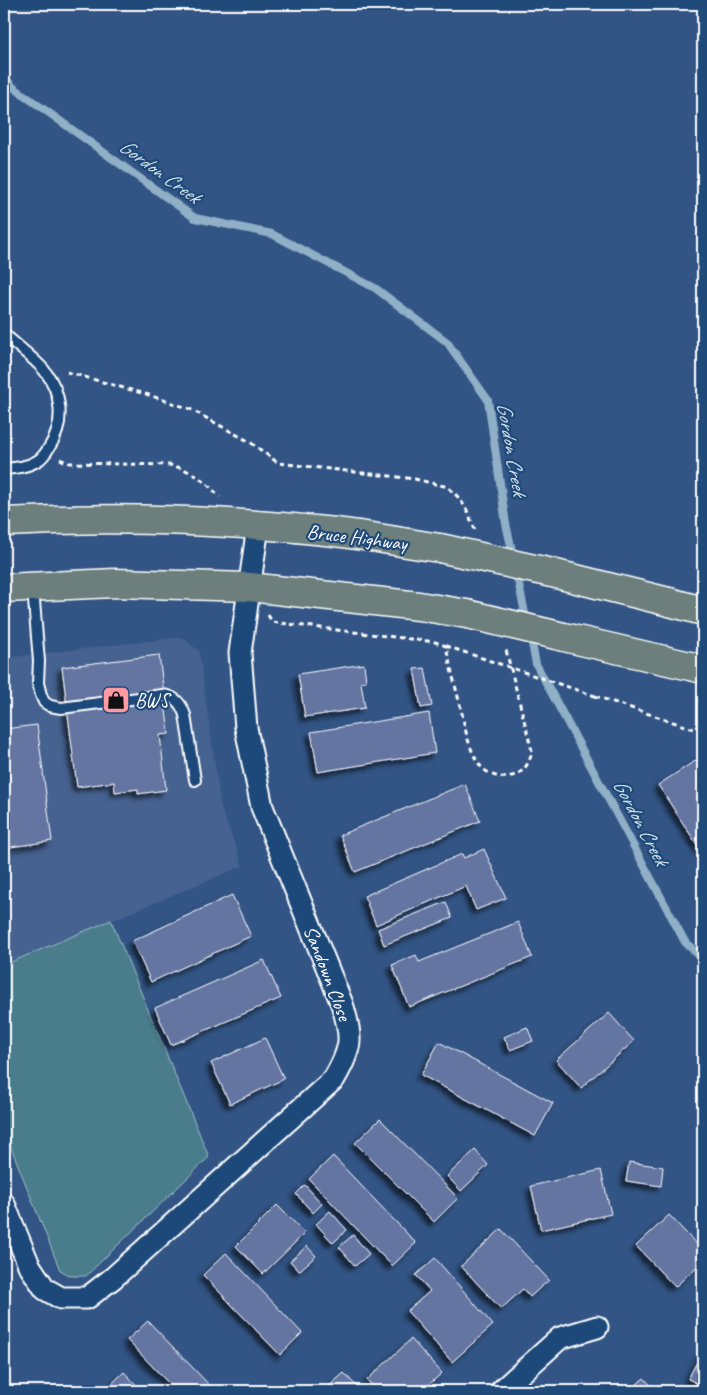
<svg xmlns="http://www.w3.org/2000/svg" width="707" height="1395" viewBox="0 0 707 1395" font-family="Caveat,sans-serif">
  <style>
    .built { fill: #456290 }
    .green { fill: #487d8b; stroke: #a4bec5 }
    .lines { fill: none; stroke-linecap: round; stroke-linejoin: round }
    .stream { stroke: #8fb0c6; stroke-width: 8 }
    .building { fill: #6575a2; stroke: #fff; filter: url(#shadow) }
    .service-casing { stroke: #fff; stroke-width: 14 }
    .minor-casing { stroke: #fff; stroke-width: 25 }
    .primary-casing { stroke: #fff; stroke-width: 31 }
    .motorway-casing { stroke: #fff; stroke-width: 31 }
    .path { stroke: #fff; stroke-width: 3; stroke-dasharray: 5 4; stroke-linecap: butt }
    .service { stroke: #1f4a7a; stroke-width: 10 }
    .minor { stroke: #1f4a7a; stroke-width: 21 }
    .primary { stroke: #6c7f7c; stroke-width: 28 }
    .motorway { stroke: #6c7f7c; stroke-width: 28 }
    .primary-bridge-casing { stroke: #fff; stroke-width: 31; stroke-linecap: butt }
    .path-bridge { stroke: #fff; stroke-width: 3; stroke-dasharray: 5 4; stroke-linecap: butt }
    .primary-bridge { stroke: #6c7f7c; stroke-width: 28 }
    .labels { text-anchor: middle; stroke-width: 4.5; stroke-linejoin: round; paint-order: stroke }
    .street-label { font-size: 20px; fill: #fff; stroke: #1f4a7a }
    .poi-label { font-size: 20px; fill: #fff; stroke: #1f4a7a; text-anchor: start }
    .water-label { font-size: 21px; font-style: italic; fill: #d0dee7; stroke: #1f4a7a }
  </style>
  <defs>
    <filter id="shadow"><feDropShadow dx="-4.5" dy="4.5" stdDeviation="2.5" flood-color="#0009"/></filter>
  </defs>
  <rect width="100%" height="100%" fill="#325585"/>
  <filter id="ink" filterUnits="userSpaceOnUse"><feTurbulence type="fractalNoise" baseFrequency=".02" numOctaves="2"/><feDisplacementMap in="SourceGraphic" scale="10" xChannelSelector="R" yChannelSelector="G"/><feConvolveMatrix kernelMatrix="1 2 1 2 8 2 1 2 1" color-interpolation-filters="sRGB"/></filter>
  <g filter="url(#ink)">
    <path class="built" d="M182,637L199,651L221,808L243,866L4,965V658Z"/>
    <path class="green" d="M111,920L209,1157L86,1276H71L60,1270L4,1130V965Z"/>
    <g class="lines">
      <path class="stream" d="M4,77L13,87L195,218L272,234L375,288L447,342L488,400L506,524L514,559
        M516,571L527,623
        M530,634L536,664L685,942L703,959"/>
    </g>
    <path class="building" d="M159,655L169,734L160,735L166,790L138,794V789L115,792L114,782L77,787L62,667Z
      M364,664L366,681L361,682L365,708L305,717L298,674Z
      M425,668L432,706L421,708L414,669Z
      M429,713L435,753L318,772L311,732Z
      M37,725L52,841L4,848V729Z
      M701,757L703,760V854L658,785Z
      M465,784L480,821L355,872L340,835Z
      M484,849L506,898L476,910L466,886L376,925L364,896L462,854L464,858Z
      M232,895L251,936L151,982L132,941Z
      M446,902L452,918L384,945L378,929Z
      M518,922L532,957L409,1007L392,965L416,955L419,962Z
      M264,960L281,998L171,1045L155,1008Z
      M609,1013L634,1041L581,1088L556,1060Z
      M527,1027L533,1041L510,1050L504,1037Z
      M265,1038L284,1079L230,1104L211,1063Z
      M439,1042L553,1103L535,1136L421,1075Z
      M380,1119L458,1198L434,1222L355,1143Z
      M475,1150L488,1165L461,1191L447,1176Z
      M333,1156L416,1243L392,1266L309,1179Z
      M629,1162L663,1167L661,1186L626,1181Z
      M601,1170L611,1214L541,1230L531,1186Z
      M305,1185L322,1204L313,1213L296,1194Z
      M277,1205L305,1233L263,1274L236,1246Z
      M330,1211L347,1230L333,1243L316,1224Z
      M669,1215L703,1251V1261L675,1287L636,1246Z
      M501,1229L549,1280L530,1297L523,1289L501,1309L461,1266Z
      M353,1235L369,1254L355,1266L339,1247Z
      M307,1246L316,1256L299,1271L290,1261Z
      M226,1253L302,1333L280,1355L203,1275Z
      M435,1258L493,1325L452,1362L407,1311L430,1291L416,1275Z
      M148,1321L215,1391H176L127,1340Z
      M411,1339L442,1373L422,1391H377L367,1380Z
      M703,1350V1386L688,1379Z
      M124,1372L142,1391H104Z
      M344,1373L361,1391H323Z
      M644,1378L656,1391H629Z
      M622,1385L628,1391H616Z"/>
    <g class="lines">
      <g class="service-casing">
        <path id="service" d="M4,334C17,346 33,357 44,370C62,392 65,423 50,446C47,451 43,458 37,461C27,467 16,468 4,469
          M33,589L39,661L38,683L41,695L44,702L50,706L61,708L162,695C175,696 181,703 185,715L195,780"/>
      </g>
      <g class="minor-casing">
        <path id="minor" d="M4,1204L29,1265L45,1289L61,1298H87L113,1278L334,1079C352,1048 353,1038 342,1004L262,807L246,728L240,653L258,526
          M501,1391L560,1338L597,1327"/>
      </g>
      <g class="primary-casing">
        <path id="primary" d="M4,522C114,516 225,520 335,532C370,536 405,543 440,548
          M552,573L669,602
          M4,588L115,583L249,587L419,606L467,614
          M564,637L703,669"/>
      </g>
      <g class="motorway-casing">
        <path id="motorway" d="M669,602L703,611"/>
      </g>
      <path class="path" d="M67,372L149,395L190,409L250,442L278,463L415,479L448,487L458,497L466,508L475,530
        M60,459L69,463L170,465C192,470 205,481 220,497
        M268,615L272,622L435,642L446,646C450,667 456,688 461,709C465,727 468,748 479,764C486,774 500,780 512,776C524,773 530,762 532,751L506,650
        M595,696L703,732"/>
      <use href="#service" class="service"/>
      <use href="#minor" class="minor"/>
      <use href="#primary" class="primary"/>
      <use href="#motorway" class="motorway"/>
      <g class="primary-bridge-casing">
        <path id="primary-bridge" d="M440,548L552,573
          M467,614L564,637"/>
      </g>
      <path class="path-bridge" d="M446,646L595,696"/>
      <use href="#primary-bridge" class="primary-bridge"/>
    </g>
  </g>
  <defs>
    <g id="shop-square" transform="scale(1.4375)"><rect x="-9" y="-9" width="18" height="18" rx="4" fill="#ff9aa2" stroke="#1f4a7a"/><path d="M-5-2.5h2.3a2.7 3.5 0 0 1 5.4 0H5L5.5 6h-11ZM-1.5-2.5h3a1.5 2.3 0 0 0-3 0Z" fill="#111"/></g>
  </defs>
  <g fill-rule="evenodd">
    <use href="#shop-square" x="116" y="700"/>
  </g>
  <g class="labels">
    <g class="street-label">
      <text transform="translate(357 537) rotate(7)" y="7">Bruce Highway</text>
      <text transform="translate(328 973) rotate(69)" y="7">Sandown Close</text>
    </g>
    <g class="poi-label">
      <text x="135" y="707">BWS</text>
    </g>
    <g class="water-label">
      <text transform="translate(160 171) rotate(36)" y="7">Gordon Creek</text>
      <text transform="translate(512 449) rotate(80)" y="7">Gordon Creek</text>
      <text transform="translate(641 822) rotate(62)" y="7">Gordon Creek</text>
    </g>
  </g>
  <rect width="707" height="1395" fill="none" stroke="#1f4a7a" stroke-width="20"/>
  <rect x="10" y="10" width="687" height="1375" fill="none" stroke="#fff" stroke-width="2" filter="url(#ink)"/>
</svg>
